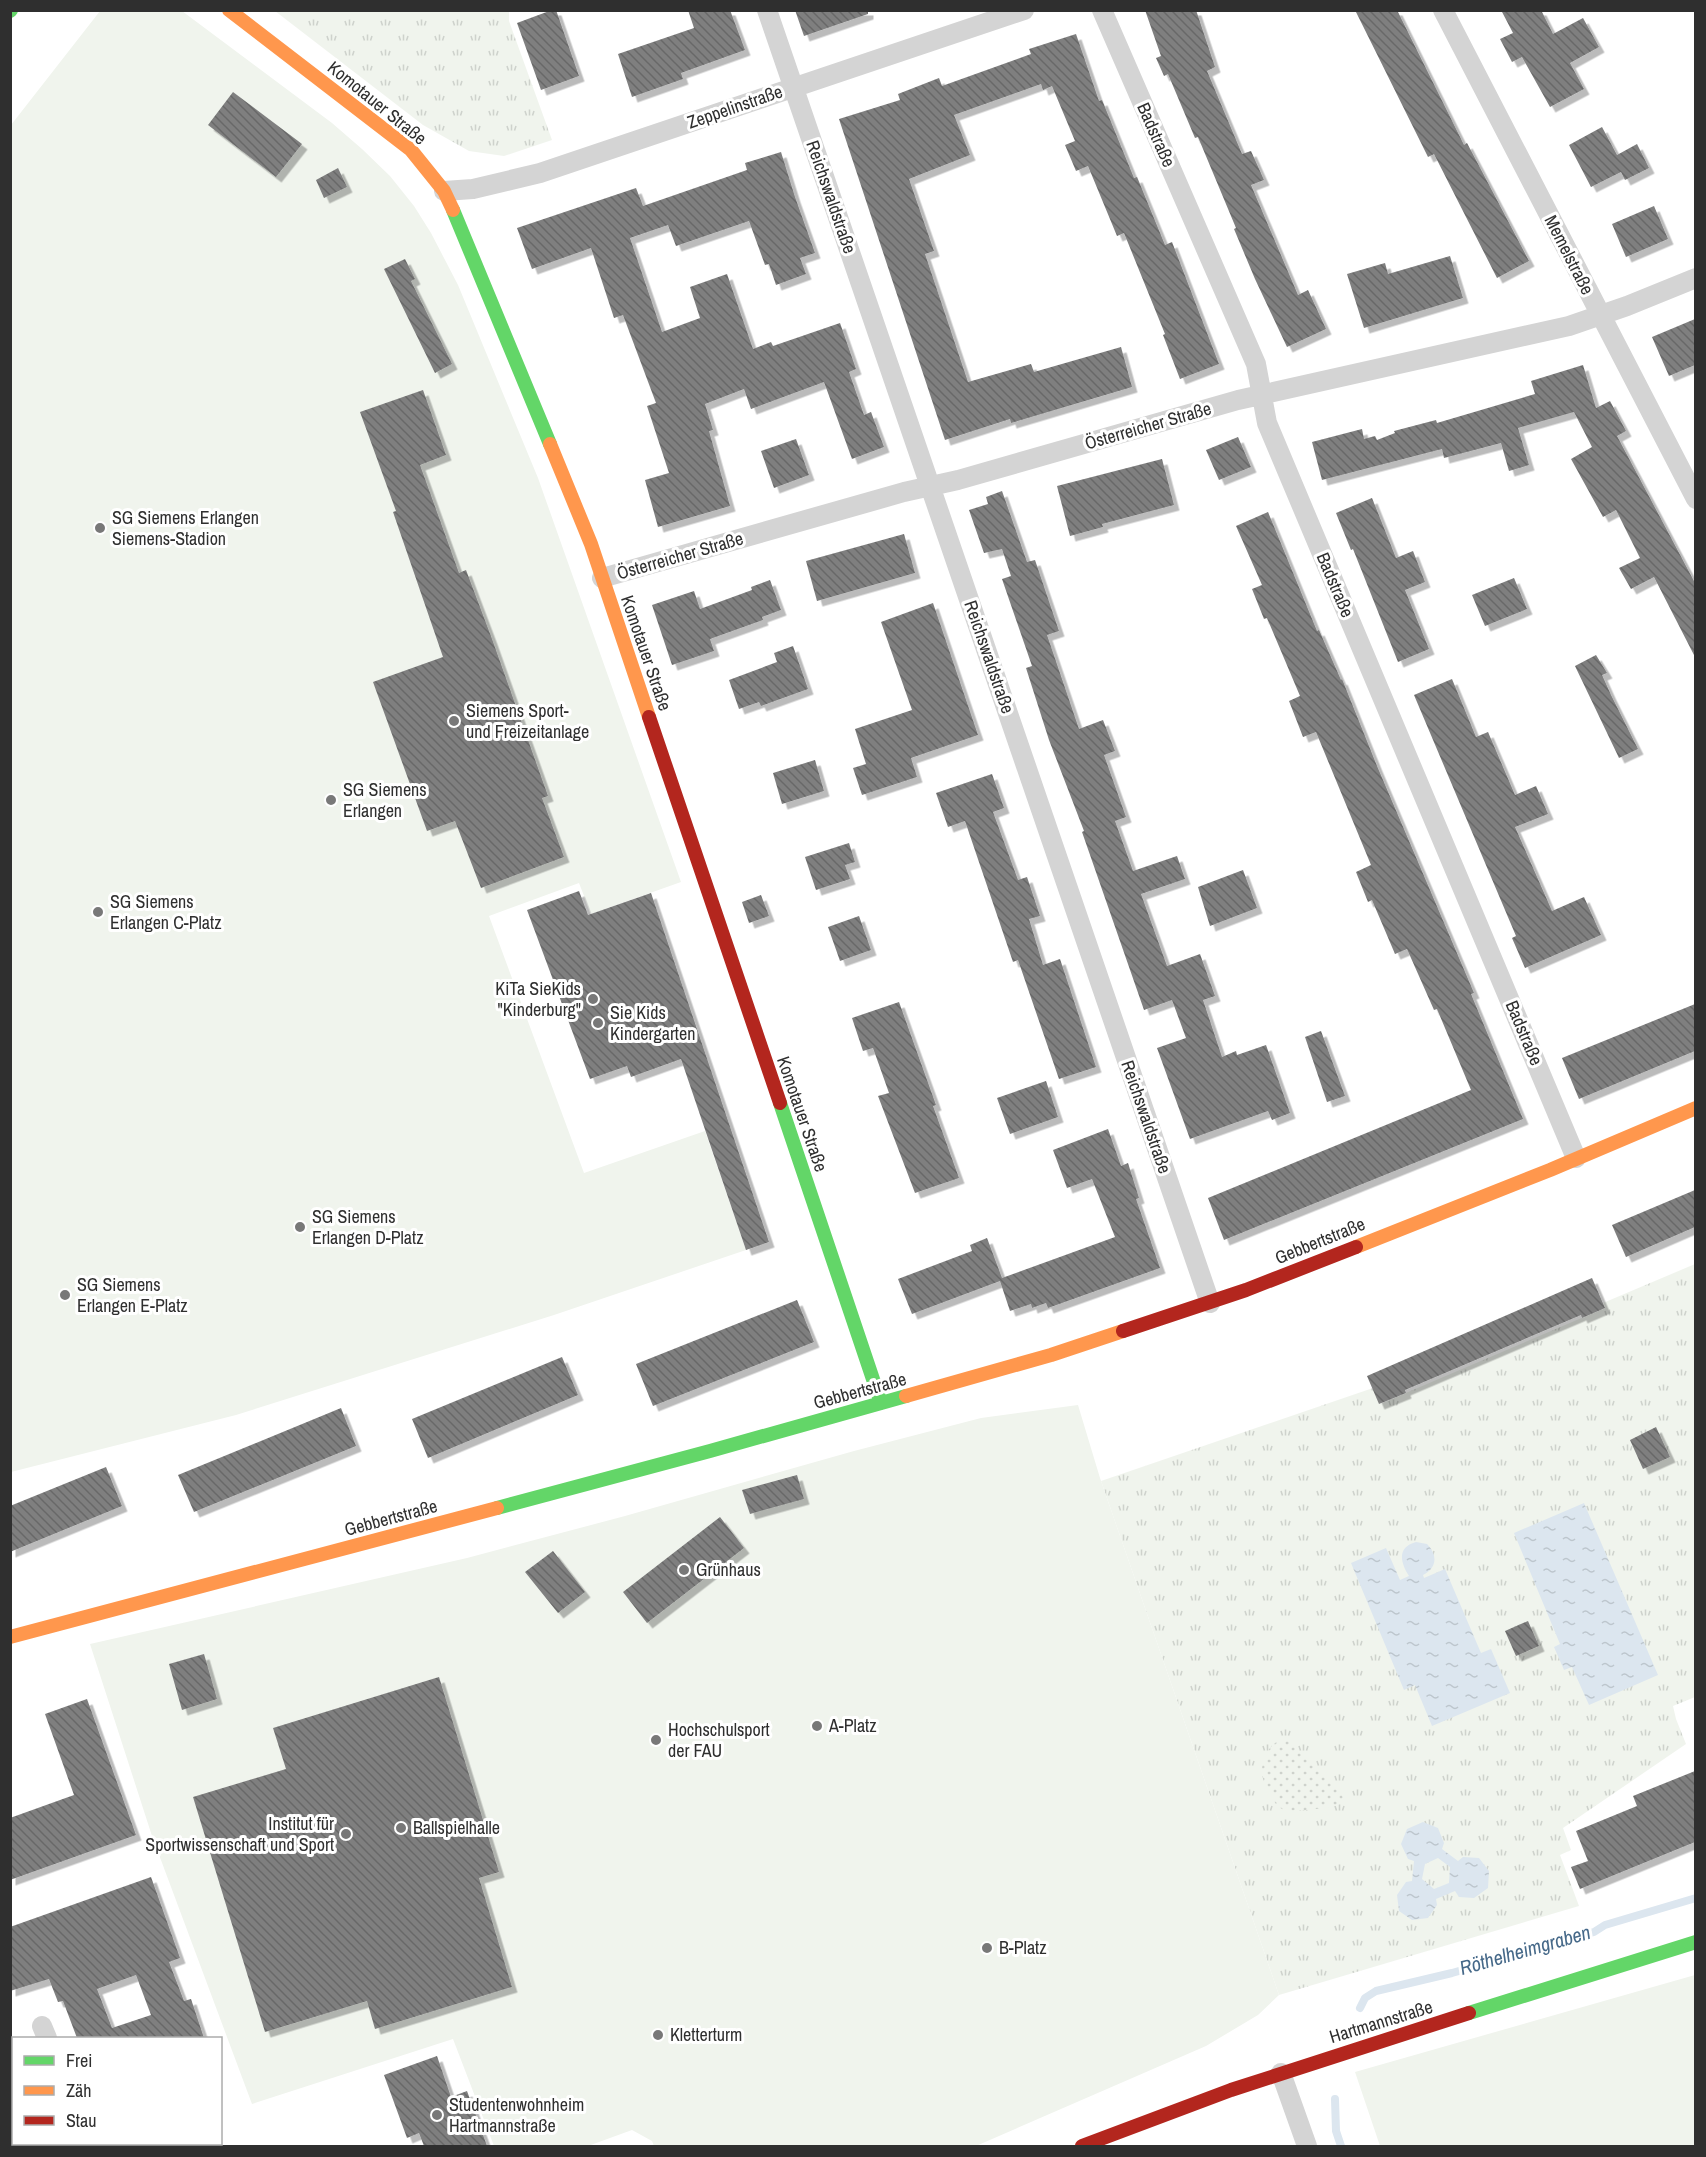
<svg xmlns="http://www.w3.org/2000/svg" width="1706" height="2157" viewBox="0 0 1706 2157" font-family="'Archivo Narrow',sans-serif">
  <style>
    .grass { fill: url(#grass-tufts) }
    .park { fill: url(#park-dots) }
    .pitch { fill: #f0f4ed }
    .water { fill: url(#water-ripples); fill-rule: evenodd }
    .lines { fill: none; stroke-linecap: round; stroke-linejoin: round }
    .stream { stroke: #dce6ef; stroke-width: 8 }
    .building { fill: url(#building-back-hatch); fill-rule: evenodd; filter: url(#shadow) }
    .street { stroke: #d4d4d4; stroke-width: 20 }
    .fast { stroke: #63d668; stroke-width: 14 }
    .slow { stroke: #ff974d; stroke-width: 14 }
    .jam { stroke: #b3261e; stroke-width: 14 }
    .poi-dot { fill: #787878; stroke: #fff; stroke-width: 2 }
    .labels { text-anchor: middle; stroke-width: 6; stroke-linejoin: round; paint-order: stroke }
    .street-label { font-size: 18px; fill: #2f2f2f; stroke: #fff }
    .poi-label { font-size: 18px; fill: #2f2f2f; stroke: #fff; text-anchor: start }
    .water-label { font-size: 20px; font-style: italic; fill: #466989; stroke: #fff }
  </style>
  <defs>
    <pattern id="grass-tufts" width="24" height="20" patternUnits="userSpaceOnUse" patternTransform="scale(1.5)"><rect width="24" height="20" fill="#f0f4ed"/><path d="M3 7l-1-3M5 7V3M7 7l1-3M15 17l-1-3M17 17v-4M19 17l1-3" fill="none" stroke="#ced2cc"/></pattern>
    <pattern id="park-dots" width="8" height="8" patternUnits="userSpaceOnUse" patternTransform="scale(1.5)"><rect width="8" height="8" fill="#f0f4ed"/><path d="M2 2h.1M6 6h.1" fill="none" stroke="#ced2cc" stroke-width="1.8" stroke-linecap="round"/></pattern>
    <pattern id="water-ripples" width="26" height="14" patternUnits="userSpaceOnUse" patternTransform="scale(1.5)"><rect width="26" height="14" fill="#dce6ef"/><path d="M2 4q2-2 4 0t4 0M15 11q2-2 4 0t4 0" fill="none" stroke="#bdc6cd"/></pattern>
    <pattern id="building-back-hatch" width="6" height="6" patternUnits="userSpaceOnUse" patternTransform="scale(1.5)"><rect width="6" height="6" fill="#7f7f7f"/><path d="M-1 5l2 2M0 0l6 6M5-1l2 2" fill="none" stroke="#686868"/></pattern>
    <filter id="shadow"><feDropShadow dx="5.5" dy="5.5" stdDeviation="0" flood-color="#0004"/></filter>
  </defs>
  <rect width="100%" height="100%" fill="#fff"/>
  <path class="grass" d="M275,11H509V21L552,140L504,156L469,151L423,125Z
    M1695,1264V1697L1673,1706L1676,1719L1686,1744L1563,1828L1571,1850L1560,1855L1579,1906L1279,1995L1101,1481L1373,1388L1380,1404L1605,1308L1603,1303Z"/>
  <path class="park" d="M1283,1739L1288,1741L1340,1788L1343,1798L1338,1805C1330,1808 1290,1813 1282,1809C1274,1805 1273,1798 1270,1790C1268,1786 1264,1782 1263,1778C1259,1764 1268,1743 1283,1739Z"/>
  <path class="pitch" d="M100,11H182L332,123L362,149L390,176L414,206L431,233L458,285L538,478L681,882L591,914L579,883L489,916L584,1173L705,1131L746,1250L554,1315L236,1415L11,1472V125Z
    M1078,1405L1100,1478L1279,1995L1258,2015L1206,2046L976,2146H654L652,2141L632,2130L588,2146H494L453,2039L252,2104L152,1836L90,1644L467,1558L625,1516L854,1451L981,1418Z
    M1695,1975V2146H1380L1355,2072Z"/>
  <path class="water" d="M1584,1503L1658,1675L1589,1705L1572,1667L1564,1670L1554,1647L1560,1644L1514,1533Z
    M1416,1542L1427,1544C1438,1555 1437,1568 1423,1575L1424,1578L1445,1569L1481,1653L1491,1649L1510,1693L1432,1726L1415,1685L1404,1690L1351,1563L1386,1548L1400,1580L1409,1576C1400,1562 1397,1547 1416,1542Z
    M1423,1822L1438,1828L1444,1843L1442,1849L1458,1861L1463,1857L1479,1858L1489,1871L1488,1888L1474,1898L1459,1897L1455,1891L1436,1899L1437,1905L1428,1918L1412,1920L1399,1911L1397,1895L1406,1882L1412,1881L1414,1861L1408,1859L1401,1844L1407,1829ZM1438,1858L1450,1867L1449,1883L1434,1889L1422,1879L1425,1864Z"/>
  <g class="lines">
    <path class="stream" d="M1360,2008L1365,1998L1376,1991L1452,1973L1594,1932L1605,1925L1696,1898
      M1335,2099L1336,2131L1341,2146"/>
  </g>
  <path class="building" d="M552,10H556L579,76L541,90L517,23Z
    M688,10H730L745,50L681,73L683,79L632,97L618,54L694,28Z
    M795,10H868V14L804,36Z
    M1145,10H1196L1215,67L1207,71L1242,154L1251,151L1264,180L1251,185L1298,295L1308,290L1326,329L1287,347L1255,279L1234,229L1236,228L1198,137L1195,138L1168,74L1164,76L1156,58L1161,56Z
    M1355,10H1397L1464,145L1467,143L1529,261L1497,278L1434,154L1428,157Z
    M1501,10H1541L1553,34L1583,18L1599,47L1570,63L1584,89L1550,107L1522,57L1512,62L1500,39L1513,33Z
    M1076,34L1099,101L1102,100L1134,178L1137,177L1165,245L1172,242L1219,364L1180,379L1163,335L1165,334L1124,233L1117,236L1088,166L1076,171L1065,145L1075,141L1052,86L1043,90L1041,84L954,115L970,155L909,179L934,251L925,254L968,382L1031,364L1034,372L1121,347L1132,387L1011,423L1010,419L945,440L839,119L900,100L898,94L939,78L942,86L1031,54L1029,49Z
    M233,92L302,144L276,177L208,125Z
    M1602,127L1617,155L1637,144L1649,168L1625,180L1621,172L1591,187L1569,145Z
    M781,152L795,197L815,253L800,258L806,274L776,285L769,264L765,265L749,221L676,246L668,225L630,238L662,332L700,318L690,287L727,274L753,349L771,342L773,346L840,323L856,369L849,372L864,415L871,412L884,447L852,459L824,382L751,409L744,389L705,404L713,430L709,431L730,506L658,527L645,480L669,473L647,406L656,403L623,315L614,318L591,248L532,269L517,228L636,188L643,206L747,170L745,163Z
    M338,168L347,187L324,198L316,180Z
    M1654,206L1668,239L1626,257L1612,224Z
    M1450,256L1463,298L1364,328L1347,274L1385,263L1388,274Z
    M405,259L415,279L411,281L452,364L435,373L384,269Z
    M1695,319V365L1669,376L1652,337Z
    M1583,365L1596,408L1610,401L1626,431L1617,436L1695,583V657L1654,577L1631,589L1619,568L1640,558L1616,510L1603,517L1571,459L1592,447L1574,412L1518,428L1529,465L1509,471L1501,443L1444,458L1442,449L1322,480L1312,442L1362,429L1364,439L1375,436L1377,440L1395,433L1394,431L1436,420L1437,423L1535,394L1531,381Z
    M423,390L446,455L420,465L459,573L466,570L492,639L548,796L542,798L564,857L481,888L455,821L427,831L373,682L443,657L393,512L396,511L360,412Z
    M1238,437L1251,467L1219,480L1206,450Z
    M796,439L809,475L774,488L761,451Z
    M1162,459L1174,505L1102,524L1103,527L1070,536L1057,486Z
    M1002,491L1027,562L1035,560L1059,631L1047,635L1079,729L1103,720L1115,751L1104,755L1126,817L1115,821L1133,871L1177,856L1185,879L1141,894L1167,966L1200,954L1215,996L1203,1000L1222,1057L1236,1051L1237,1055L1266,1045L1290,1113L1272,1120L1268,1111L1190,1139L1157,1048L1186,1038L1172,1000L1144,1010L1082,832L1084,831L1049,740L1026,668L1032,666L1002,579L1011,576L1002,549L984,553L969,510L988,504L986,497Z
    M1372,498L1396,558L1413,551L1425,582L1405,590L1429,649L1398,662L1353,549L1351,550L1336,513Z
    M1268,512L1317,631L1319,630L1341,680L1342,679L1377,766L1474,993L1471,994L1523,1119L1224,1240L1208,1198L1471,1090L1437,1009L1434,1010L1407,949L1395,954L1372,900L1368,902L1356,872L1371,865L1316,732L1303,737L1289,701L1300,696L1267,618L1264,619L1252,589L1262,585L1236,526Z
    M904,534L915,573L817,601L806,561Z
    M1514,578L1527,609L1485,626L1472,595Z
    M770,580L781,610L762,617L763,620L710,639L714,651L672,665L652,605L694,591L700,609L752,590L751,587Z
    M933,603L978,735L911,758L917,777L862,795L853,768L866,764L855,729L912,710L881,622Z
    M793,646L808,689L761,706L759,702L739,709L729,680L777,662L774,653Z
    M1596,655L1607,673L1602,675L1611,695L1638,749L1619,758L1575,666Z
    M1452,679L1476,737L1488,732L1515,795L1536,786L1548,814L1515,827L1552,911L1584,897L1601,935L1525,968L1512,938L1516,936L1414,695Z
    M815,760L824,791L782,804L773,773Z
    M992,774L1004,808L993,812L1018,880L1027,877L1040,916L1029,919L1043,965L1060,959L1096,1067L1059,1079L1018,960L1013,962L965,821L948,827L936,793Z
    M849,843L855,862L845,865L850,879L816,890L805,857Z
    M1243,870L1257,908L1210,926L1198,887Z
    M579,891L588,915L651,893L769,1242L746,1250L681,1059L631,1077L627,1066L590,1079L527,910Z
    M761,895L769,916L749,923L742,902Z
    M859,916L871,950L840,961L828,927Z
    M899,1002L936,1105L933,1106L959,1178L915,1193L878,1096L889,1093L873,1048L863,1051L852,1018Z
    M1695,1004V1051L1579,1099L1562,1058Z
    M1321,1031L1345,1096L1327,1102L1305,1037Z
    M1046,1081L1058,1117L1010,1134L997,1098Z
    M1108,1129L1121,1166L1128,1163L1139,1198L1136,1199L1160,1268L1048,1308L1046,1303L1032,1308L1031,1304L1010,1311L1000,1281L912,1314L898,1279L972,1251L970,1245L987,1238L1002,1278L1115,1237L1092,1179L1067,1188L1053,1150Z
    M1695,1190V1227L1626,1257L1612,1225Z
    M1592,1278L1605,1308L1582,1318L1581,1315L1405,1390L1406,1393L1379,1404L1367,1376Z
    M797,1300L814,1342L653,1406L636,1364Z
    M562,1357L578,1395L428,1458L412,1419Z
    M341,1408L356,1446L194,1512L178,1475Z
    M1656,1427L1670,1457L1643,1469L1630,1440Z
    M106,1467L122,1506L10,1552V1506Z
    M797,1475L804,1499L750,1514L742,1490Z
    M720,1517L744,1548L647,1623L623,1592Z
    M553,1551L585,1592L558,1613L525,1572Z
    M1528,1621L1539,1646L1516,1656L1505,1631Z
    M204,1654L217,1699L182,1710L169,1664Z
    M439,1677L499,1872L479,1878L512,1987L375,2029L367,2001L265,2032L193,1797L286,1769L273,1728Z
    M87,1699L136,1835L10,1880V1818L74,1795L45,1714Z
    M1695,1771V1842L1580,1889L1571,1867L1588,1861L1576,1831L1637,1806L1633,1796Z
    M151,1877L180,1958L169,1962L184,2001L191,1999L204,2038H77L63,2001L58,2002L49,1979L10,1991V1927ZM136,1975L151,2015L112,2028L97,1989Z
    M437,2056L451,2097L467,2091L487,2146H424L419,2133L407,2138L384,2075Z"/>
  <g class="lines">
    <path class="street" d="M767,10L1210,1303
      M1102,10L1256,364L1267,423L1576,1158
      M1443,10L1696,499
      M444,191L473,189L540,173L1024,10
      M602,578L904,492L958,480L1238,400L1569,326L1627,306L1696,278
      M42,2026L47,2038
      M1281,2073L1307,2146
      M100,2144L102,2146"/>
    <path class="fast" d="M10,11L11,10
      M453,210L550,444
      M780,1103L881,1403
      M497,1508L710,1451L906,1396
      M1469,2013L1696,1942"/>
    <path class="slow" d="M229,10L411,150L444,191L453,210
      M550,444L591,544L649,717
      M1356,1247L1550,1170L1696,1108
      M906,1396L1051,1355L1123,1331
      M10,1637L497,1508"/>
    <path class="jam" d="M649,717L780,1103
      M1123,1331L1246,1290L1356,1247
      M1082,2146L1231,2090L1469,2013"/>
  </g>
  <g class="poi-dot">
    <circle cx="100" cy="528" r="6"/>
    <circle cx="454" cy="721" r="6"/>
    <circle cx="331" cy="800" r="6"/>
    <circle cx="98" cy="912" r="6"/>
    <circle cx="593" cy="999" r="6"/>
    <circle cx="598" cy="1023" r="6"/>
    <circle cx="300" cy="1227" r="6"/>
    <circle cx="65" cy="1295" r="6"/>
    <circle cx="684" cy="1570" r="6"/>
    <circle cx="817" cy="1726" r="6"/>
    <circle cx="656" cy="1740" r="6"/>
    <circle cx="401" cy="1828" r="6"/>
    <circle cx="346" cy="1834" r="6"/>
    <circle cx="987" cy="1948" r="6"/>
    <circle cx="658" cy="2035" r="6"/>
    <circle cx="437" cy="2115" r="6"/>
  </g>
  <g class="labels">
    <g class="street-label">
      <text transform="translate(377 103) rotate(39)" y="6">Komotauer Straße</text>
      <text transform="translate(735 107) rotate(-19)" y="6">Zeppelinstraße</text>
      <text transform="translate(1156 135) rotate(66)" y="6">Badstraße</text>
      <text transform="translate(831 197) rotate(71)" y="6">Reichswaldstraße</text>
      <text transform="translate(1569 255) rotate(63)" y="6">Memelstraße</text>
      <text transform="translate(1148 426) rotate(-16)" y="6">Österreicher Straße</text>
      <text transform="translate(680 556) rotate(-16)" y="6">Österreicher Straße</text>
      <text transform="translate(1335 585) rotate(67)" y="6">Badstraße</text>
      <text transform="translate(646 653) rotate(71)" y="6">Komotauer Straße</text>
      <text transform="translate(989 657) rotate(71)" y="6">Reichswaldstraße</text>
      <text transform="translate(1524 1033) rotate(67)" y="6">Badstraße</text>
      <text transform="translate(802 1114) rotate(71)" y="6">Komotauer Straße</text>
      <text transform="translate(1146 1117) rotate(71)" y="6">Reichswaldstraße</text>
      <text transform="translate(1320 1241) rotate(-22)" y="6">Gebbertstraße</text>
      <text transform="translate(860 1391) rotate(-15)" y="6">Gebbertstraße</text>
      <text transform="translate(391 1518) rotate(-15)" y="6">Gebbertstraße</text>
      <text transform="translate(1381 2022) rotate(-17)" y="6">Hartmannstraße</text>
    </g>
    <g class="poi-label">
      <text x="112" y="524">SG Siemens Erlangen<tspan x="112" dy="21">Siemens-Stadion</tspan></text>
      <text x="466" y="717">Siemens Sport-<tspan x="466" dy="21">und Freizeitanlage</tspan></text>
      <text x="343" y="796">SG Siemens<tspan x="343" dy="21">Erlangen</tspan></text>
      <text x="110" y="908">SG Siemens<tspan x="110" dy="21">Erlangen C-Platz</tspan></text>
      <text x="581" y="995" text-anchor="end">KiTa SieKids<tspan x="581" dy="21">"Kinderburg"</tspan></text>
      <text x="610" y="1019">Sie Kids<tspan x="610" dy="21">Kindergarten</tspan></text>
      <text x="312" y="1223">SG Siemens<tspan x="312" dy="21">Erlangen D-Platz</tspan></text>
      <text x="77" y="1291">SG Siemens<tspan x="77" dy="21">Erlangen E-Platz</tspan></text>
      <text x="696" y="1576">Grünhaus</text>
      <text x="829" y="1732">A-Platz</text>
      <text x="668" y="1736">Hochschulsport<tspan x="668" dy="21">der FAU</tspan></text>
      <text x="334" y="1830" text-anchor="end">Institut für<tspan x="334" dy="21">Sportwissenschaft und Sport</tspan></text>
      <text x="413" y="1834">Ballspielhalle</text>
      <text x="999" y="1954">B-Platz</text>
      <text x="670" y="2041">Kletterturm</text>
      <text x="449" y="2111">Studentenwohnheim<tspan x="449" dy="21">Hartmannstraße</tspan></text>
    </g>
    <g class="water-label">
      <text transform="translate(1525 1950) rotate(-16)" y="7">Röthelheimgraben</text>
    </g>
  </g>
  <rect width="1706" height="2157" fill="none" stroke="#2f2f2f" stroke-width="24"/>
  <rect x="12" y="2037" width="210" height="108" fill="#ffffff" stroke="#acacac" stroke-width="1.5"/>
  <rect x="24" y="2056" width="30" height="9" fill="#63d668" stroke="#acacac" stroke-width="1.5"/>
  <text x="66" y="2067" font-size="18" fill="#2f2f2f">Frei</text>
  <rect x="24" y="2086" width="30" height="9" fill="#ff974d" stroke="#acacac" stroke-width="1.5"/>
  <text x="66" y="2097" font-size="18" fill="#2f2f2f">Zäh</text>
  <rect x="24" y="2116" width="30" height="9" fill="#b3261e" stroke="#acacac" stroke-width="1.5"/>
  <text x="66" y="2127" font-size="18" fill="#2f2f2f">Stau</text>
</svg>
